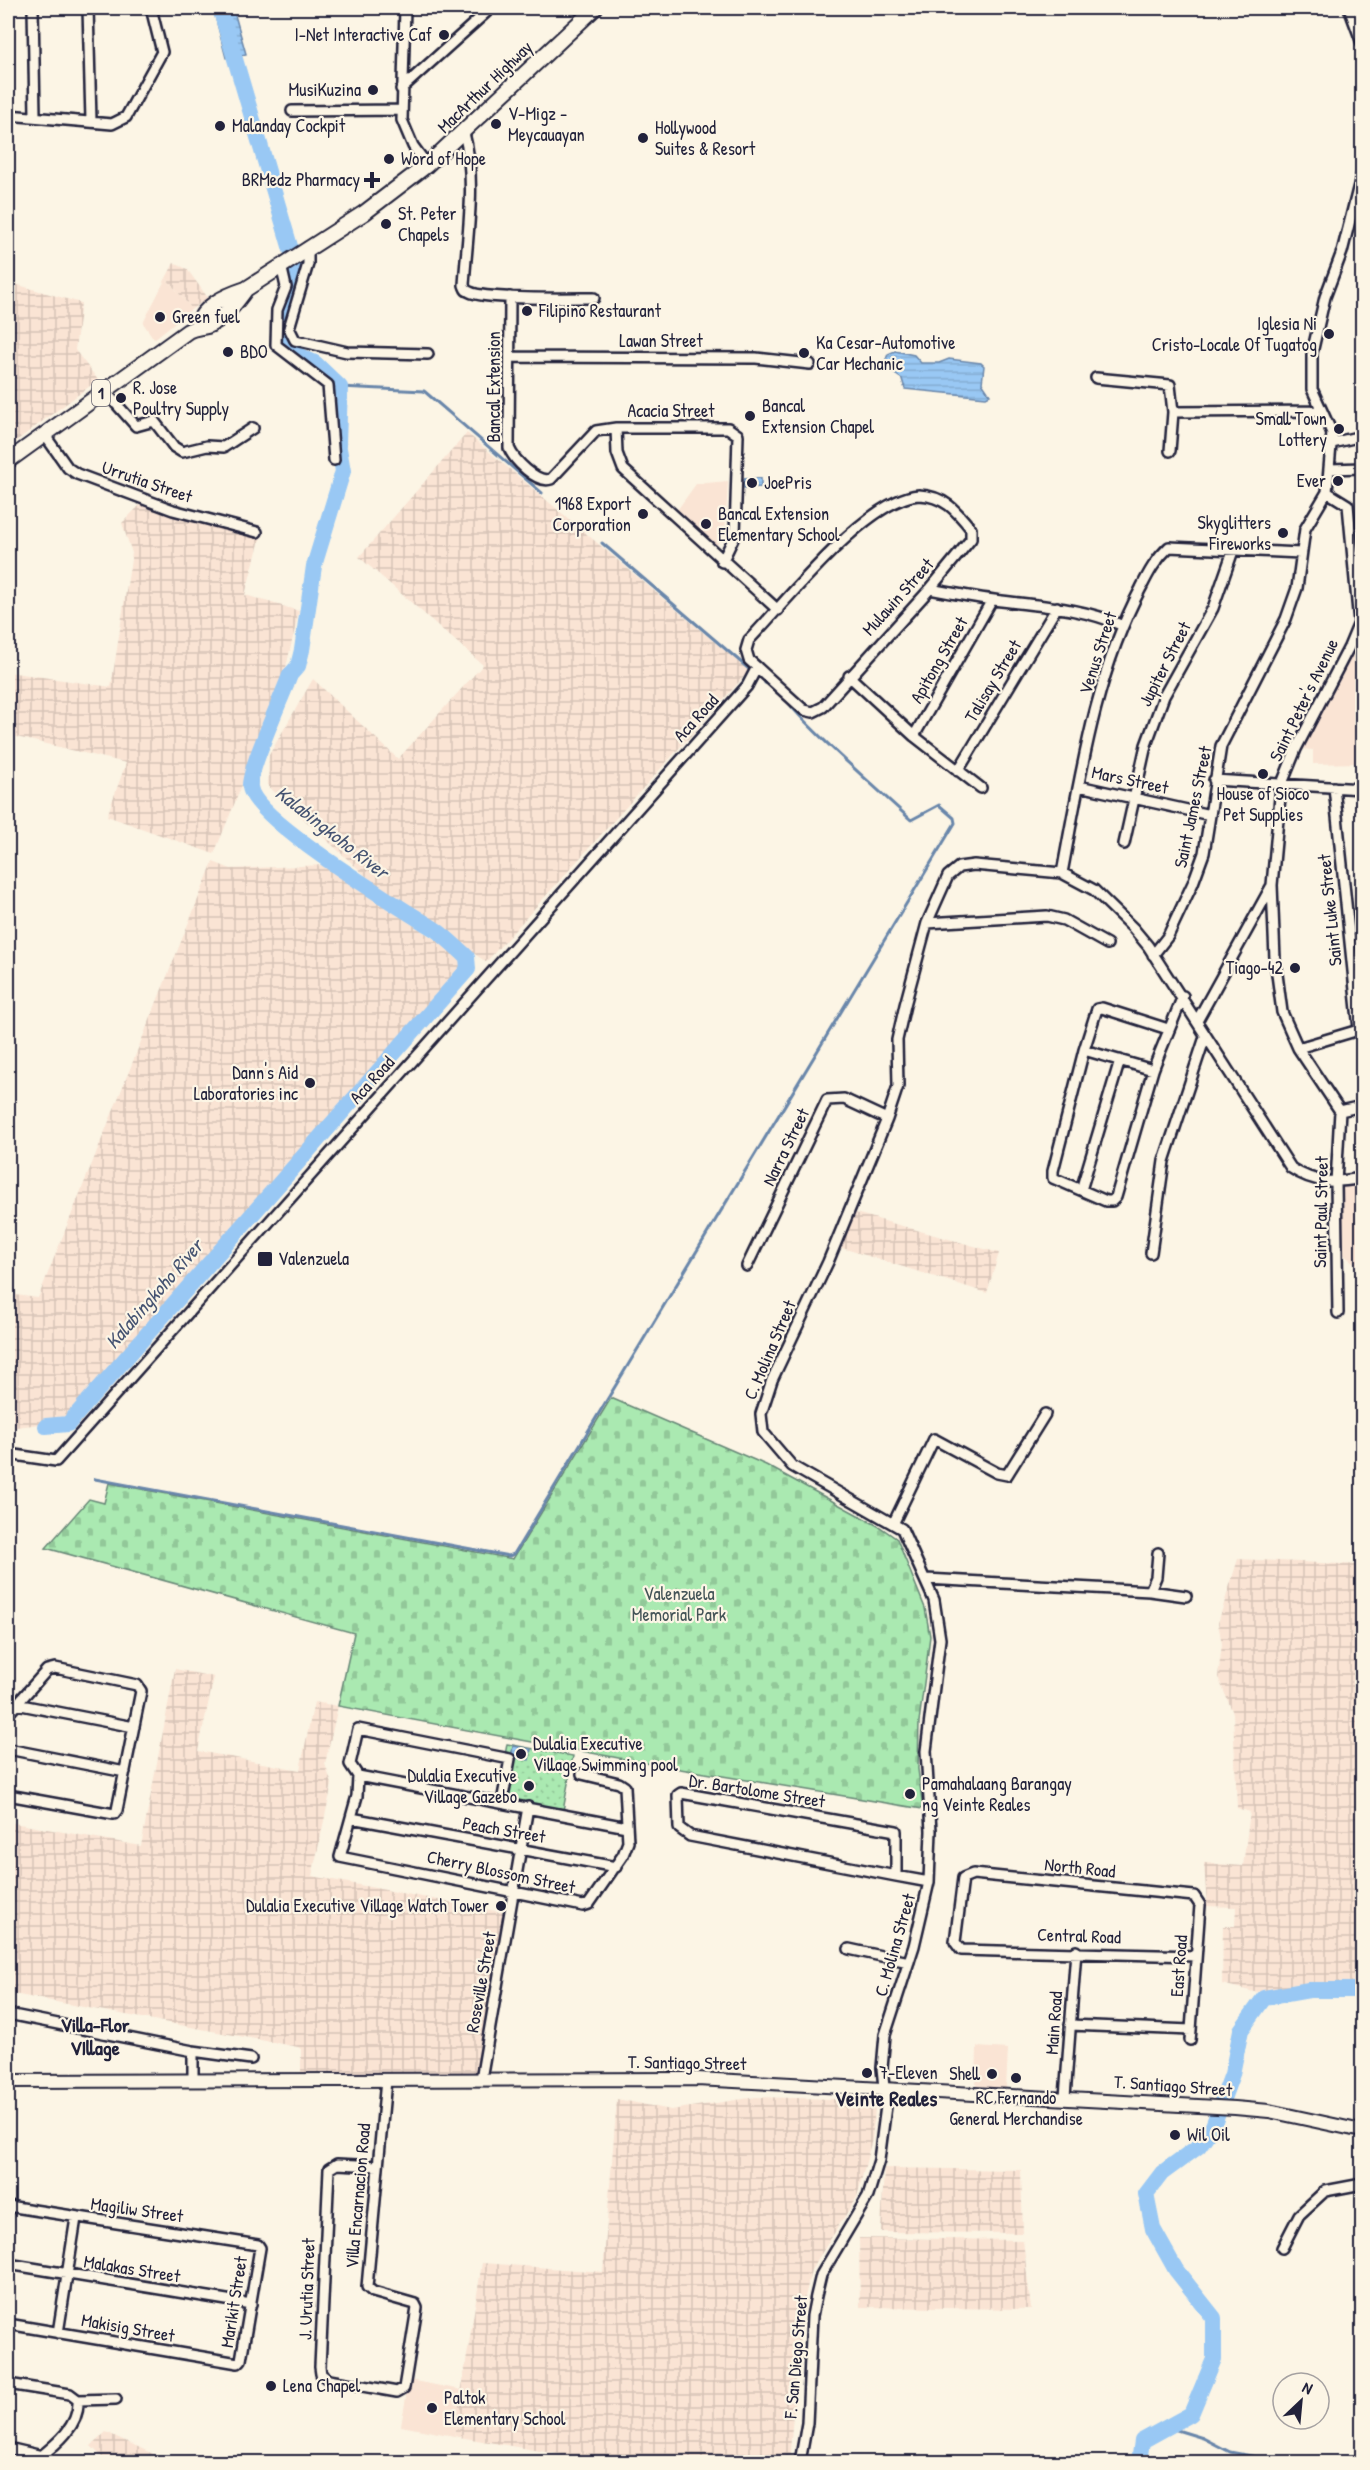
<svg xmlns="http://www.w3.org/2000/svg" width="1370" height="2470" viewBox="0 0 1370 2470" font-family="'Patrick Hand',sans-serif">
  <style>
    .built { fill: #fae4d4 }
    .industrial { fill: url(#industrial-grid) }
    .cemetery { fill: url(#cemetery-stones); stroke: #668676; stroke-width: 1.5 }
    .park { fill: url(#park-dots); stroke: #668676; stroke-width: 1.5 }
    .water { fill: url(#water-rules); stroke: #6986aa; stroke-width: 1.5 }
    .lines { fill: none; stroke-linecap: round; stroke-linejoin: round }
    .stream { stroke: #6986aa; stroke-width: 3 }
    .river { stroke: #99c8f4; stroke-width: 16 }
    .minor-casing { stroke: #22223b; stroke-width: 14 }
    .major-casing { stroke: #22223b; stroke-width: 16 }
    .highway-casing { stroke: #22223b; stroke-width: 18 }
    .minor { stroke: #fcf5e5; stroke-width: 9 }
    .major { stroke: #fcf5e5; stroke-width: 12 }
    .highway { stroke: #fcf5e5; stroke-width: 14 }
    .poi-dot { fill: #22223b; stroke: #fcf5e5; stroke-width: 2 }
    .labels { text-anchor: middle; stroke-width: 4.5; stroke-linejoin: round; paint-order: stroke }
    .shield { fill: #fcf5e5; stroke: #63616e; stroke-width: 1.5 }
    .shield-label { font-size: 16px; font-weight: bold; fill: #22223b }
    .poi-label { font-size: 18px; fill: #22223b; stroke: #fcf5e5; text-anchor: start }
    .street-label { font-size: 18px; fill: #22223b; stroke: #fcf5e5 }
    .park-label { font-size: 18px; fill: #445458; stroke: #fcf5e5 }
    .water-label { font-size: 20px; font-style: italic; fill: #465472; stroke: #fcf5e5 }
    .neighbourhood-label { font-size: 20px; font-weight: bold; fill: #22223b; stroke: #fcf5e5 }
    .quarter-label { font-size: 21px; font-weight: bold; fill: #22223b; stroke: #fcf5e5 }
  </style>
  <defs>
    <pattern id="industrial-grid" width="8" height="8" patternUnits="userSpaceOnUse" patternTransform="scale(1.5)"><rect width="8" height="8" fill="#fae4d4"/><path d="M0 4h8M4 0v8" fill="none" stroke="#d6c3b7"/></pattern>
    <pattern id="cemetery-stones" width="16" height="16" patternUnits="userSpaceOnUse" patternTransform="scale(1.5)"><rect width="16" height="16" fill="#aae9b1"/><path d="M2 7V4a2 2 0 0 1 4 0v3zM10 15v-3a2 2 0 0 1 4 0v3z" fill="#92c899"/></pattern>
    <pattern id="park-dots" width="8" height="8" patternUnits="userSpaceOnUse" patternTransform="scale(1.5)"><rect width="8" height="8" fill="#aae9b1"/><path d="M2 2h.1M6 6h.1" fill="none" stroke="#92c899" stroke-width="1.8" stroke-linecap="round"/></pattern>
    <pattern id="water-rules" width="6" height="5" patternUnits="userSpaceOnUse" patternTransform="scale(1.5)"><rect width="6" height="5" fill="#99c8f4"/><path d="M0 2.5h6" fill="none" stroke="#84acd2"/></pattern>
  </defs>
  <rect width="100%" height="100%" fill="#fcf5e5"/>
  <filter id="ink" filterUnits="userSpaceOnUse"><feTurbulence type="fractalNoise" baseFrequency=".0167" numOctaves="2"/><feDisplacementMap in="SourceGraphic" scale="12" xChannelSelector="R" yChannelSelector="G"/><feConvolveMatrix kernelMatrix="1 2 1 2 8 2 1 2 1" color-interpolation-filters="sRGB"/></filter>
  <g filter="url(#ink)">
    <path class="built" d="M166,278L192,309L154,339L143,323Z
      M728,481L725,535L714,548L675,513L696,484Z
      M1353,644H1362V763L1313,764V750L1301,749Z
      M1362,1181V1269L1340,1252L1338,1185Z
      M977,2047L1008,2049L1006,2089L976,2086Z
      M409,2380L462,2390L454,2436L401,2426Z"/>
    <path class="industrial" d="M174,263L187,269L208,298L192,309L166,278Z
      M8,282L81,303L75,350L98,380L8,447Z
      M467,433L749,671L486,962L367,877L268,786L269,755L313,679L398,759L483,665L359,557Z
      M141,504L261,536L245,595L299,611L281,689L214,854L107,816L126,763L8,735V672L111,687L132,553L122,523Z
      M213,862L231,869L325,865L464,959V968L66,1421L8,1428V1294L38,1298Z
      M852,1212L999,1253L987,1293L839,1247Z
      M1238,1559L1362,1565V1981L1254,1992L1222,1984L1223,1926H1235L1236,1907L1207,1906L1204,1863L1243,1866L1250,1812L1237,1808L1233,1713L1218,1677L1222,1644L1218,1623Z
      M175,1669L214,1677L198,1751L300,1770L314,1702L338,1706L325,1764L332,1784L312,1876L506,1913L477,2074L301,2077V2049L298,2047L8,1993V1822L141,1846Z
      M756,2097L876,2100L872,2139L857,2197L811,2270L802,2312L789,2462H567L568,2456L454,2436L482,2263L603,2272L617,2099L671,2110Z
      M884,2168L1021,2170L1023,2233L881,2232Z
      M859,2238L1023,2240L1031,2309L860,2307Z
      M106,2432L170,2462H107L91,2446Z"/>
    <path class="cemetery" d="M611,1398L766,1465L880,1527L897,1539L925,1608L930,1636L919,1722L918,1769L923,1809L662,1766L338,1706L354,1633L46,1548L89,1499L104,1503L109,1483L513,1559Z"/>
    <path class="park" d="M507,1744L573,1756L563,1811L497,1799Z"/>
    <path class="water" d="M213,8H233L246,54L226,58Z
      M895,351L914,355L921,363H939L949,359L981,363L984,366L982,383L990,395L986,397L905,389L902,379L889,370L885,362L888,354Z
      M761,478V487L744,488V479Z
      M513,1746L531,1749L529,1760L511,1757Z"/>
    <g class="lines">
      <path class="stream" d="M340,387L424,391L542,493
        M602,543L750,670
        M765,683L774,685
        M68,1424L70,1429
        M95,1479L509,1556L514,1554L955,823L954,818L939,805L911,820C893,803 785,709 784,695
        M1167,2427L1203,2438L1230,2452L1283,2462"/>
      <path class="river" d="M46,1426L68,1424L468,969L467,957C457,948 447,938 436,930C404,910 254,820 250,787C248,771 283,695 290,675L298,666L302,650L314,566L343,471L338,443L340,387L315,363L293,353L284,346L287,314L299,277L220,8
        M1139,2462L1142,2441L1191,2414L1214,2359V2318L1176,2270L1153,2229L1146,2194L1162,2173L1199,2146L1213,2126L1232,2074L1241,2030L1264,1998L1309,1990H1362"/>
      <g class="minor-casing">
        <path id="minor" d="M33,8L35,115
          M88,8L91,121
          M405,8L402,120L413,146L427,165
          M1349,8L1362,43
          M401,89L491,8
          M292,111L402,110
          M8,115L112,124L126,117L162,52L151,8
          M464,133C477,181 467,236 464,285C466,290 465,290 470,292C485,300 572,298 594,298
          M308,247V264L289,328L295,340L347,352L428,354
          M281,265L286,287L277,310L276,345L328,385L334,460
          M510,297L509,448C514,460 537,484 551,479L596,431L616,428H728L738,435L735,535L722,562
          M512,357L756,358L810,364
          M1096,378L1170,385L1173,412L1170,451
          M104,390L136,426L154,421L174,447L182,452L207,446L224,447L253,428
          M1173,412L1321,411
          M616,428L617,453L623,469L778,610
          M44,434L68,468L77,474L173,510L257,532
          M1332,443L1362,436
          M1330,469L1362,468
          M1327,492L1348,505L1359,623L1349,647L1296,749L1281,786L1272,885L1275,959L1282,1012L1298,1048L1340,1111
          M919,495C944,496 956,510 971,529V539L930,589L823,707L813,712L804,710L749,660L746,650L749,640C786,602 866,499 919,495Z
          M930,589C951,593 972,597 994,600C1037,606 1081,607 1121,625
          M849,676L914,736L981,788
          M914,736L992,600
          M958,771L1057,607
          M1214,780L1362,789
          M1079,786L1210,815
          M1334,787L1359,1029
          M1124,844L1146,745L1164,696L1213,608L1234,548
          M1062,873C1080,778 1095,674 1141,588C1149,572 1156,559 1169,547L1301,553
          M927,923L1047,916L1064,920L1107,944
          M1153,955L1168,936L1193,883L1204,853L1221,746L1286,619L1297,588L1305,529L1327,492L1332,433L1312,389V353L1325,297L1342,252L1362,173
          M1197,1021L1271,887
          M1298,1048L1362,1029
          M1084,1050L1097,1009L1102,1008L1168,1029
          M1153,1070L1084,1050L1053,1171V1178L1106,1201H1112L1116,1197L1153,1070L1156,1062L1183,996
          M1340,1111L1362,1106
          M1081,1190L1120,1060
          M1151,1253L1164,1161L1205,1037
          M747,1266L827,1100L844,1099L887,1119
          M1338,1313L1336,1183L1340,1111
          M8,1454L56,1461L747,686L757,667
          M894,1522L934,1439L997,1473L1007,1475L1045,1414
          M926,1579L1150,1591L1186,1596
          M1150,1591L1156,1577L1158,1553
          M16,1704L134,1727
          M8,1714L47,1670L55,1668L137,1685L141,1691L117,1810L114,1814L8,1795
          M8,1749L125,1772
          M358,1776L627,1827
          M502,1802L510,1759L358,1729L350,1764L358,1776L357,1796L340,1857L583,1906L589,1904L623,1855L628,1842L625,1787L619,1783L582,1774
          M351,1818L616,1867
          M896,1876V1831L681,1793L678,1795L679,1828L690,1836L896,1876L929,1882
          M849,1949L909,1962
          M8,2014L193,2051L251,2059
          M1070,2025L1191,2030
          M1190,2040L1191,2030L1200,1905L1194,1896L973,1874L963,1878L955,1942L961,1950L1196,1956
          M481,2079L528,1807
          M193,2081V2051
          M1065,2097L1076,1951
          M378,2166L337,2164L329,2169L320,2367L321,2374L329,2380L397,2392L404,2388L417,2308L415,2304L373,2292L367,2287L386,2080
          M8,2206L258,2245L260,2248L241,2360L238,2363L8,2324
          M1282,2248L1299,2215L1325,2191L1362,2184
          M8,2264L251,2304
          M58,2333L76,2218
          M8,2384L70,2394L78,2400
          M78,2400L116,2399
          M8,2448L42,2456
          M34,2462C54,2446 80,2427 78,2400
          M800,2462L807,2423L812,2316L816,2296L821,2275L868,2196L879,2160L886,2106L882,2068L885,2035L914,1946L929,1882L931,1831L926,1751L940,1639L934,1600L902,1529L792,1466L763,1432L761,1414L772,1380L828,1262L887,1119L898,1086L897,1040L905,1005L927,923L948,876L959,867L974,865L1062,873L1094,890L1133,928L1148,946L1291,1168C1315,1184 1335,1183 1362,1178"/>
      </g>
      <g class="major-casing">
        <path id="major" d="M8,2081L697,2079L1235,2108L1269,2111L1362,2131"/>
      </g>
      <g class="highway-casing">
        <path id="highway" d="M196,327C204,305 225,296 246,289L364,213L427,165L595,8
          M8,461L188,331C195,327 199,328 207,326C223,320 236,303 246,289"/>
      </g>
      <use href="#minor" class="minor"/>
      <use href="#major" class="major"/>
      <use href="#highway" class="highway"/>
    </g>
  </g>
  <g class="poi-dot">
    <circle cx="444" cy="35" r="6"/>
    <circle cx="373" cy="90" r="6"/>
    <circle cx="496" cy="124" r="6"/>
    <circle cx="220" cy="126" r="6"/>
    <circle cx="643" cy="138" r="6"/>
    <circle cx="389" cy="159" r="6"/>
    <path d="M369 171h6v6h6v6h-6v6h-6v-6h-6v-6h6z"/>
    <circle cx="386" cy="224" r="6"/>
    <circle cx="527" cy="311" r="6"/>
    <circle cx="160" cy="317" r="6"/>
    <circle cx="1329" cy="334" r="6"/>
    <circle cx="228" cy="352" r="6"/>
    <circle cx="804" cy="353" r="6"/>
    <circle cx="121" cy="398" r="6"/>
    <circle cx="750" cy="416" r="6"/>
    <circle cx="1339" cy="429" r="6"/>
    <circle cx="1338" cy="481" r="6"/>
    <circle cx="752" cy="483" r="6"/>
    <circle cx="643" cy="514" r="6"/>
    <circle cx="706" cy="524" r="6"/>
    <circle cx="1283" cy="533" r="6"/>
    <circle cx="1263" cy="774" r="6"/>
    <circle cx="1295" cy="968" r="6"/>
    <circle cx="310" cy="1083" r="6"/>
    <rect x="257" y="1251" width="16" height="16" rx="3"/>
    <circle cx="521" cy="1754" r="6"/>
    <circle cx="529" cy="1786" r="6"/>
    <circle cx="910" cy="1794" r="6"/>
    <circle cx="501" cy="1906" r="6"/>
    <circle cx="867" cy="2073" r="6"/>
    <circle cx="992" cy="2074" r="6"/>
    <circle cx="1016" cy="2078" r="6"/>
    <circle cx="1175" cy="2135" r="6"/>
    <circle cx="271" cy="2386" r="6"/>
    <circle cx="432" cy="2408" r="6"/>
  </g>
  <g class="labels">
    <rect class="shield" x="92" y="380" width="18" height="26" rx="4.5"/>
    <g class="shield-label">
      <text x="101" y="399">1</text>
    </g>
    <g class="poi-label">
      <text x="432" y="41" text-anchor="end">I-Net Interactive Caf</text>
      <text x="361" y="96" text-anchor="end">MusiKuzina</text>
      <text x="508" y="120">V-Migz -<tspan x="508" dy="21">Meycauayan</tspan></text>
      <text x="232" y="132">Malanday Cockpit</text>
      <text x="655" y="134">Hollywood<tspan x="655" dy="21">Suites &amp; Resort</tspan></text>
      <text x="401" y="165">Word of Hope</text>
      <text x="360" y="186" text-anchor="end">BRMedz Pharmacy</text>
      <text x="398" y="220">St. Peter<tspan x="398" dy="21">Chapels</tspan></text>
      <text x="539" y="317">Filipino Restaurant</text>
      <text x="172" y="323">Green fuel</text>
      <text x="1317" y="330" text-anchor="end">Iglesia Ni<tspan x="1317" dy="21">Cristo-Locale Of Tugatog</tspan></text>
      <text x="816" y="349">Ka Cesar-Automotive<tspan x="816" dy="21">Car Mechanic</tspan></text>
      <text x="240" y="358">BDO</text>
      <text x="133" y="394">R. Jose<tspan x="133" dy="21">Poultry Supply</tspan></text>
      <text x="762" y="412">Bancal<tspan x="762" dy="21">Extension Chapel</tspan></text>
      <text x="1327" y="425" text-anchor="end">Small Town<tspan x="1327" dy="21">Lottery</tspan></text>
      <text x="1326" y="487" text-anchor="end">Ever</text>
      <text x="764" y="489">JoePris</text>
      <text x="631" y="510" text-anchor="end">1968 Export<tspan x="631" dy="21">Corporation</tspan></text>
      <text x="718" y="520">Bancal Extension<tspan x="718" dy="21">Elementary School</tspan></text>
      <text x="1271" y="529" text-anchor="end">Skyglitters<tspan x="1271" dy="21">Fireworks</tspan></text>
      <text x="1263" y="800" text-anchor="middle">House of Sioco<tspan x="1263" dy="21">Pet Supplies</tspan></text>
      <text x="1283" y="974" text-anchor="end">Tiago-42</text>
      <text x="298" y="1079" text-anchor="end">Dann's Aid<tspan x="298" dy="21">Laboratories inc</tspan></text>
      <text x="278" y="1265">Valenzuela</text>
      <text x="533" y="1750">Dulalia Executive<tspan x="533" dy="21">Village Swimming pool</tspan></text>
      <text x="517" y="1782" text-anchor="end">Dulalia Executive<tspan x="517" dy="21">Village Gazebo</tspan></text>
      <text x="922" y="1790">Pamahalaang Barangay<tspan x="922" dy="21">ng Veinte Reales</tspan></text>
      <text x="489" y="1912" text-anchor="end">Dulalia Executive Village Watch Tower</text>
      <text x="879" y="2079">7-Eleven</text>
      <text x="980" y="2080" text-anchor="end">Shell</text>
      <text x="1016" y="2104" text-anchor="middle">RC Fernando<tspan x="1016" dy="21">General Merchandise</tspan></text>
      <text x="1187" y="2141">Wil Oil</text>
      <text x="283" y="2392">Lena Chapel</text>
      <text x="444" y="2404">Paltok<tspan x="444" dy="21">Elementary School</tspan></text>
    </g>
    <g class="street-label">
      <text transform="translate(485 87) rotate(-44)" y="6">MacArthur Highway</text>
      <text x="661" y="347">Lawan Street</text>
      <text transform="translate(494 387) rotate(-90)" y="6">Bancal Extension</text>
      <text x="671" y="417">Acacia Street</text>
      <text transform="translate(147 482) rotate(19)" y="6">Urrutia Street</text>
      <text transform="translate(898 597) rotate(-48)" y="6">Mulawin Street</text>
      <text transform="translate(1098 653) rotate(-72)" y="6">Venus Street</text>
      <text transform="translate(939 660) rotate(-60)" y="6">Apitong Street</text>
      <text transform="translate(1165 664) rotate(-63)" y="6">Jupiter Street</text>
      <text transform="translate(993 681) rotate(-59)" y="6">Talisay Street</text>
      <text transform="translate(1304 700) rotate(-64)" y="6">Saint Peter's Avenue</text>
      <text transform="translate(696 718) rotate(-48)" y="6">Aca Road</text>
      <text transform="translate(1130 780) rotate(12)" y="6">Mars Street</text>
      <text transform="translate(1193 807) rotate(-78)" y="6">Saint James Street</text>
      <text transform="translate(1330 910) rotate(-96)" y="6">Saint Luke Street</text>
      <text transform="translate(372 1080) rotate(-48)" y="6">Aca Road</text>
      <text transform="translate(786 1147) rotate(-64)" y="6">Narra Street</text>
      <text transform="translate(1321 1212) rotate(-89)" y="6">Saint Paul Street</text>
      <text transform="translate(770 1350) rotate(-67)" y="6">C. Molina Street</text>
      <text transform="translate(757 1791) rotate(9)" y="6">Dr. Bartolome Street</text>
      <text transform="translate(504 1830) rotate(10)" y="6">Peach Street</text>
      <text transform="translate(1080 1868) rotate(6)" y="6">North Road</text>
      <text transform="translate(501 1872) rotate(12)" y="6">Cherry Blossom Street</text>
      <text transform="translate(1079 1936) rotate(2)" y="6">Central Road</text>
      <text transform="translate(895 1945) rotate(-74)" y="6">C. Molina Street</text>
      <text transform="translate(1179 1966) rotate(-86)" y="6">East Road</text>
      <text transform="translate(481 1982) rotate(-80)" y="6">Roseville Street</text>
      <text transform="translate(1054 2023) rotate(-86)" y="6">Main Road</text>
      <text transform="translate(687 2063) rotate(1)" y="6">T. Santiago Street</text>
      <text transform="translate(1173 2086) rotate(4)" y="6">T. Santiago Street</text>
      <text transform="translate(358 2196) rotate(-85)" y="6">Villa Encarnacion Road</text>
      <text transform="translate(137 2210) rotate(8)" y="6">Magiliw Street</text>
      <text transform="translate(132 2269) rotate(9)" y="6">Malakas Street</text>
      <text transform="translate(307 2289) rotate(-88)" y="6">J. Urutia Street</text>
      <text transform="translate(234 2302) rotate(-81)" y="6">Marikit Street</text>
      <text transform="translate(128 2328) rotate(10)" y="6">Makisig Street</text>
      <text transform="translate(796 2357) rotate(-85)" y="6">F. San Diego Street</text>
    </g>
    <g class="park-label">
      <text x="679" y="1600">Valenzuela<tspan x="679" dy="21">Memorial Park</tspan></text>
    </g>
    <g class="water-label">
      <text transform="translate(332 832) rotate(38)" y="7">Kalabingkoho River</text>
      <text transform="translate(154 1294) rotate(-49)" y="7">Kalabingkoho River</text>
    </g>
    <g class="neighbourhood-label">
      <text x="95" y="2032">Villa-Flor<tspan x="95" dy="23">VIllage</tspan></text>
    </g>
    <g class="quarter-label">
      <text x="886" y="2106">Veinte Reales</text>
    </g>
  </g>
  <rect width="1370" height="2470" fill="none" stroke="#fcf5e5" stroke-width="30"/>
  <rect x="15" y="15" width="1340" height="2440" fill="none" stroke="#22223b" stroke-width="2" filter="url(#ink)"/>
  <g transform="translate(1301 2401) rotate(26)"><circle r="28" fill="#fcf5e5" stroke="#a5a1a1" stroke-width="1.5"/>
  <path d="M0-4.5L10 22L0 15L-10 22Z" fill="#22223b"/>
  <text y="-9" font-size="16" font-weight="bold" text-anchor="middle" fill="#22223b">N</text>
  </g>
</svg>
